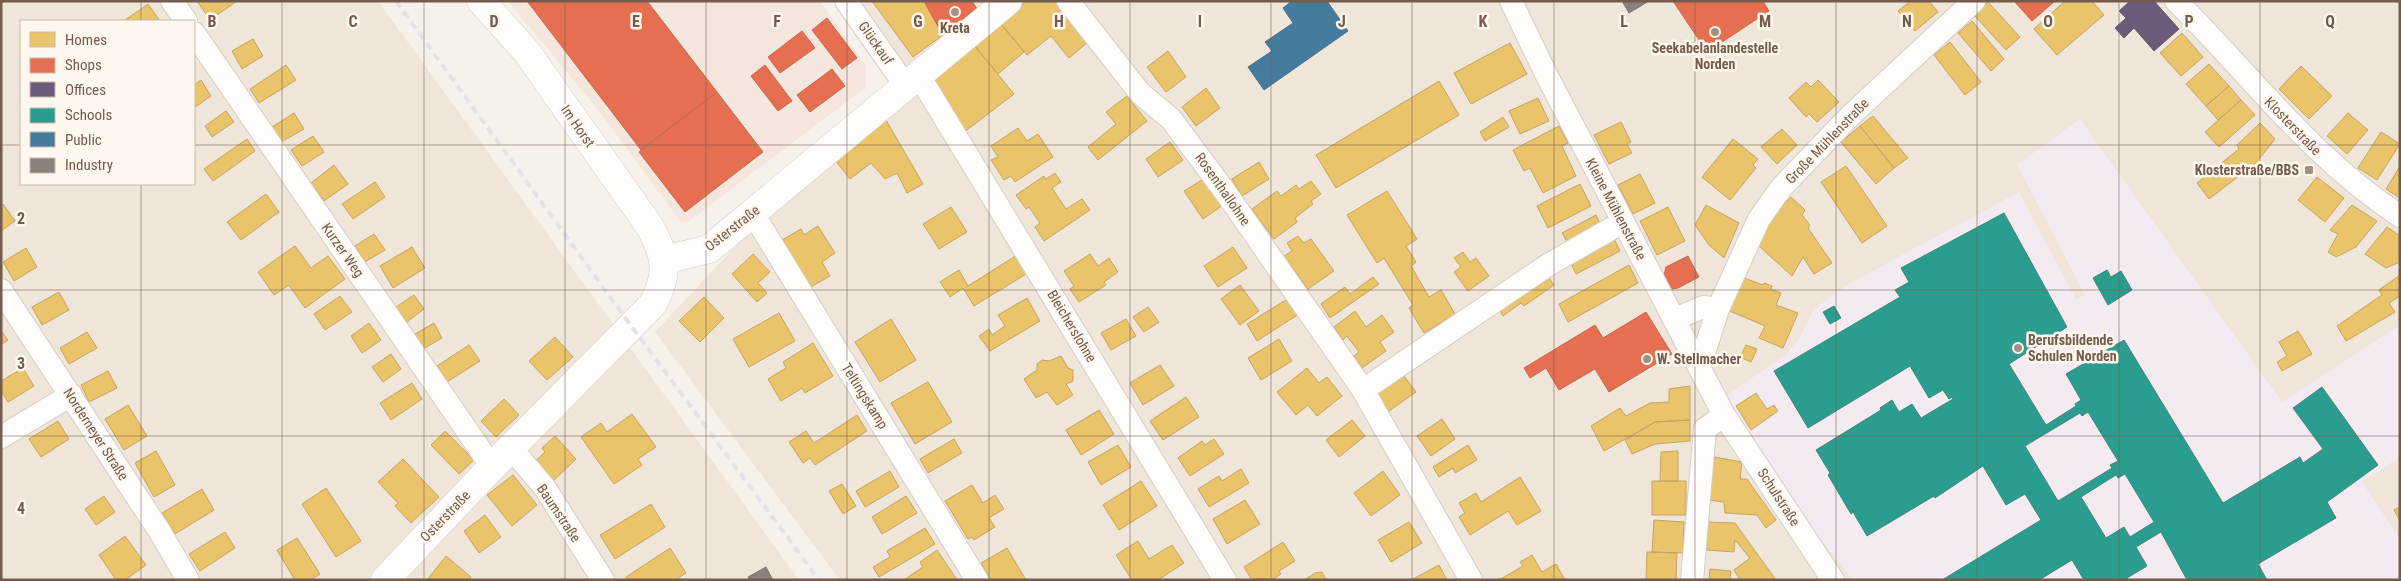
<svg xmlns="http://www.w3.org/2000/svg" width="2401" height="581" viewBox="0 0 2401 581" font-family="'Roboto Condensed',sans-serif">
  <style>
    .residential { fill: #efe5d9; fill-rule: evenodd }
    .commercial { fill: #f4e5dd }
    .education { fill: #f3eaf2 }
    .homes { fill: #e9c46a; stroke: #c6a461 }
    .shops { fill: #e76f51; stroke: #c46950 }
    .offices { fill: #6d597a; stroke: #6f5a6c }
    .schools { fill: #2a9d8f; stroke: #40897b; fill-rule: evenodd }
    .public { fill: #457b9d; stroke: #537185 }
    .industry { fill: #8a817c; stroke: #83766e }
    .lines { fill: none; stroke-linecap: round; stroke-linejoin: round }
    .street-casing { stroke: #d4cec7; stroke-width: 24 }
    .secondary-casing { stroke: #d6cfc8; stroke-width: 29 }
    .street { stroke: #fefdfc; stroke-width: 22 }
    .secondary { stroke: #fefdfc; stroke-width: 28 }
    .rail { stroke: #e5e2e5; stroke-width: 4; stroke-dasharray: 8 5; stroke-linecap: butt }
    .grid { fill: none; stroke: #745b4d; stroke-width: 1; stroke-opacity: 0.55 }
    .poi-dot { fill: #a29084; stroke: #fef7ee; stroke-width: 2 }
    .labels { text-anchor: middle; stroke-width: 5; stroke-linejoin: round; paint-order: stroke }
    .poi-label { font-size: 14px; font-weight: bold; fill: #745b4d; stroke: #fef7ee }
    .street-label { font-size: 14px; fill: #745b4d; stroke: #fef7ee }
    .grid-label { font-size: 16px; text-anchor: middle; font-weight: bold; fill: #745b4d; stroke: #fef7ee; stroke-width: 5; stroke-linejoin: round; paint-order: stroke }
  </style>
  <rect width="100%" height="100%" fill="#f6f2eb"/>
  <path class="residential" d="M1,1H378L799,580H1ZM21,21H194V184H21Z
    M856,1H2400V580H840L655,332L777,202L913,87Z"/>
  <path class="commercial" d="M508,1H820L866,66V87L688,222L680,221L603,116Z"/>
  <path class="education" d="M2080,119L2282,402L2400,325V457L2362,482L2400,539V576L2393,580H1853L1820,539L1726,396L1784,356L1799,339L1814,309L1852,282L2019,192L2076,299L2085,295L2017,165Z"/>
  <path class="homes" d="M197,1H237L210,20Z
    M872,1H924L943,35L913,57Z
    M1026,1H1056L1089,41L1069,58L1051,36L1027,55L1000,23Z
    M1911,1H1929L1938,12L1915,31L1898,11Z
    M2065,1H2092L2104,15L2057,55L2034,29Z
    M1988,2L2020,37L2006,50L1974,15Z
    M148,4L160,21H126L125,20Z
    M1972,21L2004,59L1991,71L1958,33Z
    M1000,23L1024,52L998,74L974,45Z
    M2182,33L2203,57L2181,76L2160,53Z
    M253,39L263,56L242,69L232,51Z
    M1950,42L1981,82L1965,95L1934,55Z
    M1510,43L1527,74L1471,104L1454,73Z
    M974,45L1014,94L963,133L931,78Z
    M1168,51L1186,77L1166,92L1147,67Z
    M2209,64L2229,86L2206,106L2186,84Z
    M286,65L296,80L259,103L250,89Z
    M2301,66L2332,96L2309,119L2279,89Z
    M201,80L211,96L194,108V85Z
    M1818,80L1839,102L1817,122L1809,114L1806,117L1789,98L1806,82L1811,87Z
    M1439,81L1459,115L1336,188L1316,155Z
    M2229,86L2241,100L2218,120L2206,106Z
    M1206,88L1220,108L1196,126L1182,107Z
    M1127,96L1147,121L1098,160L1088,147L1116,124L1106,112Z
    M1538,98L1549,121L1520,134L1509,111Z
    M2241,100L2255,115L2219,147L2205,132Z
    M226,111L234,122L212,137L205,126Z
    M294,113L304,129L281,142L272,127Z
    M2348,113L2368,130L2347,154L2327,136Z
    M1873,116L1908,158L1894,168L1860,126Z
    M1503,117L1509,127L1485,141L1480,132Z
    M886,120L923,184L907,193L897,173L885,179L871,163L850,179L835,160Z
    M1621,122L1631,142L1627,144L1632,153L1609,164L1594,135Z
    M2260,123L2275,139L2256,163L2209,199L2197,183L2239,149L2237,145Z
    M1559,126L1568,143L1562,146L1576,176L1543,193L1530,168L1524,171L1513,150Z
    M1860,126L1894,168L1876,184L1841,142Z
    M1018,128L1027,141L1038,134L1053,157L1015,182L1011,176L1004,180L991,160L998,157L991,146Z
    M1782,129L1797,145L1777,164L1761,147Z
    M2381,132L2400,144L2377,180L2358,168Z
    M313,136L324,152L302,166L291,150Z
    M247,139L255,151L213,181L204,169Z
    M1733,139L1758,159L1753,165L1756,168L1730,200L1702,177Z
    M1170,142L1183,160L1158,177L1146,159Z
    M1259,162L1269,179L1242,196L1232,179Z
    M334,165L348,184L324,201L311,183Z
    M1846,166L1887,226L1862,243L1821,182Z
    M2400,166V198L2386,189Z
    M1055,173L1061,182L1052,188L1066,209L1082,199L1090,210L1044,241L1035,227L1040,223L1029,207L1026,209L1016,195L1044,176L1046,179Z
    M1640,174L1655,203L1633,214L1618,185Z
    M2317,177L2344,198L2325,222L2298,200Z
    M1205,178L1223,205L1203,219L1184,191Z
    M1311,181L1321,194L1311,201L1313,204L1295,218L1297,222L1274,239L1252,209L1277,191L1281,196L1296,185L1299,189Z
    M375,182L385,197L353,219L342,204Z
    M1580,184L1591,206L1548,228L1537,206Z
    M1387,191L1417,239L1406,246L1416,262L1411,266L1429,297L1441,290L1455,314L1424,333L1409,308L1413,305L1384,258L1377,263L1347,215Z
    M266,194L279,212L241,240L227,222Z
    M1791,197L1805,210L1802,215L1810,225L1808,228L1832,263L1814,274L1803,257L1792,276L1759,246L1771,218Z
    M3,204L15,221L1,231V205Z
    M1706,205L1739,223L1724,258L1709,245L1695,225Z
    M2352,205L2377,221L2356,247L2336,257L2328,252L2338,234L2330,230Z
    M951,207L967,232L939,249L923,224Z
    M1668,207L1685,241L1657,255L1640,221Z
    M1596,215L1602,228L1569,245L1562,233Z
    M818,226L835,253L822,262L830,276L811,287L782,240L801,229L804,235Z
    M2387,227L2400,236V262L2386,268L2365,254Z
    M1611,232L1620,251L1576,274L1567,255Z
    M374,234L385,250L365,262L355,246Z
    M1298,236L1304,243L1311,239L1334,271L1308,289L1284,256L1292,251L1287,243Z
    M295,246L311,268L328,256L345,279L305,308L289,285L274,295L258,272Z
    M412,247L425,268L393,288L380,266Z
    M1233,247L1247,268L1218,287L1204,266Z
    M26,248L37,267L14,281L3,262Z
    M1463,252L1470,262L1476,258L1489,276L1468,291L1454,272L1461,267L1454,258Z
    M1020,253L1031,271L974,306L963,288L950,297L940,282L959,270L968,286Z
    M753,254L770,272L758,283L767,293L757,302L732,274Z
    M1090,254L1098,266L1109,258L1118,272L1104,282L1106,285L1079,302L1070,289L1074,286L1064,271Z
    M1629,265L1638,283L1568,322L1559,304Z
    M1545,272L1554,285L1524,306L1521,303L1503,316L1499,309Z
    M2400,275V296L2389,303L2395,312L2346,341L2337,326L2382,295L2379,290Z
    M1739,276L1763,285L1764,283L1772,286L1771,289L1781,293L1776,305L1798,313L1783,348L1759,338L1765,326L1725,309Z
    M1373,277L1379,284L1330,318L1321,304L1345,287L1350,294Z
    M1240,285L1259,311L1240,325L1221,299Z
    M59,292L69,310L42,325L32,307Z
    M414,295L424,309L407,322L396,307Z
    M340,296L352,312L325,330L314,314Z
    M704,297L724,318L700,342L679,321Z
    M1027,298L1040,321L990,351L979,336L989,329L992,335L1005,326L998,315Z
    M1289,298L1299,314L1257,341L1247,324Z
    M1148,307L1159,322L1144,332L1133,317Z
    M1355,311L1366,327L1382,315L1394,332L1380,342L1386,351L1362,368L1354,356L1359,352L1347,336L1343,340L1334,327Z
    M779,313L795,341L749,367L733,339Z
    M891,319L916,360L880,382L855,342Z
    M1126,319L1136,336L1111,350L1101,333Z
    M369,323L381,340L362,353L351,336Z
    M434,323L442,338L423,349L415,334Z
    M1,331L8,340L1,345Z
    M2298,331L2312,354L2282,371L2277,362L2287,356L2279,342Z
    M87,332L97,348L69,364L60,348Z
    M555,337L573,357L547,380L529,361Z
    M1279,339L1292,361L1261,380L1248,358Z
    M813,343L833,376L805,393L802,388L781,401L768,379L786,368L783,362Z
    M469,345L480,361L447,382L437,366Z
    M1746,345L1757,349L1751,362L1740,357Z
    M391,354L401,369L383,382L372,367Z
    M1061,356L1068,368L1073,370V381L1066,384L1073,395L1057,405L1047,392L1036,398L1024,379L1037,370V364L1042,360L1049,361Z
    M1160,365L1174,386L1143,405L1130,383Z
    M23,368L34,386L8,402L1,391V381Z
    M1307,368L1319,383L1327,377L1342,396L1317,416L1308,405L1296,415L1277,392Z
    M108,371L117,388L89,402L81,385Z
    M1401,372L1416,392L1385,414L1370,395Z
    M928,382L952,422L915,444L891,403Z
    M412,383L422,399L391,420L380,403Z
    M1690,386V420L1655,422L1604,451L1591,426L1620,408L1626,416L1650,403L1669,402V389Z
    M1756,393L1767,409L1774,405L1778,411L1751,430L1736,406Z
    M1186,397L1199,417L1163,440L1150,421Z
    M504,399L519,415L496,437L481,421Z
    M128,405L147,436L124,450L105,419Z
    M1099,410L1114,434L1081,455L1066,430Z
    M632,414L656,447L638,459L642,465L614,484L581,437L601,423L607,432Z
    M857,415L867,431L815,465L810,458L803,463L789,442L806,431L814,443Z
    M1442,419L1455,439L1431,456L1417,436Z
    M1352,420L1365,436L1339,457L1326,440Z
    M1690,420V441L1655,444L1632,454L1625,440L1655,422Z
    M58,421L69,439L41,457L29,439Z
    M445,431L474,460L459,474L431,445Z
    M555,436L576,459L551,483L533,463L545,452L542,448Z
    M954,439L962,453L928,473L920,459Z
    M1214,439L1224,454L1190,476L1178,458L1202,441L1205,445Z
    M1118,445L1131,467L1101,485L1088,462Z
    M1468,445L1477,460L1455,473L1453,468L1439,477L1433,467Z
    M156,451L175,485L154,497L135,463Z
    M1678,451V481H1660L1661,452Z
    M1714,457L1742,462L1740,479H1747L1776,520L1766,528L1757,515L1725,513L1724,502L1709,500Z
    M403,459L439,497L411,523L395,506L398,503L378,482Z
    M1241,469L1249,483L1209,507L1198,489L1219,476L1222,481Z
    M890,471L899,487L865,507L856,491Z
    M1383,471L1400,495L1371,516L1354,493Z
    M513,475L537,505L512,526L487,495Z
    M1520,477L1541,511L1517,525L1508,511L1470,535L1459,517L1465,513L1459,503L1476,493L1481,502Z
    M1141,481L1157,506L1119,530L1103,505Z
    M1652,481H1686V515H1652Z
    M842,484L856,506L843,514L829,491Z
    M972,485L983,503L995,495L1004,509L989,518L995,527L974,540L972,537L968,539L945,501Z
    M326,488L361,541L336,557L302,504Z
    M202,489L214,510L175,534L162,513Z
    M104,496L115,512L96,525L85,509Z
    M906,496L917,513L882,534L872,517Z
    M1245,500L1260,524L1227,544L1213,519Z
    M651,504L665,527L615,559L600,535Z
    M2400,507V521L2394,510Z
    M485,515L501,537L479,553L464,531Z
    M1654,520L1684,522L1683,553L1652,552Z
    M1409,522L1422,543L1391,562L1378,540Z
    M1706,522L1735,523L1776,580H1740L1734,570L1750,558L1735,540L1734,552L1706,550Z
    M925,528L935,544L879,577L873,567L890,557L887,551Z
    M225,532L235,548L200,571L189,554Z
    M125,536L146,565L125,580H116L99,555Z
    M297,538L320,574L311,580H295L277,550Z
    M1138,541L1149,559L1172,545L1184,563L1158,580H1132L1116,555Z
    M1283,542L1295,561L1279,571L1281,574L1272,580L1260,578L1252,580L1244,567Z
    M670,548L686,573L675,580H628L626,577Z
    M1007,548L1026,580H991L981,563Z
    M937,550L957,580H904L923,567L920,562Z
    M1647,552L1677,553L1676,580H1646Z
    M1532,555L1542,572L1556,564L1565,580H1499L1523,566L1520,562Z
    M446,556L471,577L469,580H427Z
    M1439,565L1447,580H1411Z
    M1710,569L1731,571L1730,580H1709Z
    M1322,572L1326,580H1304L1315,573Z"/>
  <path class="shops" d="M527,1H647L717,92L641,150Z
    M928,1H972L977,9L943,35L925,3Z
    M1673,1H1763L1769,11L1707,52Z
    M2014,1H2055L2032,21Z
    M827,18L857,58L842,69L812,30Z
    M802,31L815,48L780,73L768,57Z
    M765,65L792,101L778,111L751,76Z
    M832,69L845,86L810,112L797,95Z
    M717,92L763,152L685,212L639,152Z
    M1688,256L1699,277L1678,288L1672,289L1663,279L1666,267Z
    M1646,312L1672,354L1609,392L1595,369L1559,390L1546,368L1530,378L1524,368L1595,325L1603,338Z"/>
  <path class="offices" d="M2130,1H2154L2179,29L2154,51L2134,28L2124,38L2115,28L2126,18L2119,11Z"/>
  <path class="schools" d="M2004,213L2067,327L2009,364L2046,425L2076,406L2075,404L2081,400L2066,374L2124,340L2223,503L2300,457L2303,463L2323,449L2293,408L2322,387L2378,465L2327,502L2336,518L2258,564L2267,580H2187L2161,532L2136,547L2147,566L2127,578L2128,580H2084L2072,560L2039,580H1942L2041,520L2025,494L2006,505L1983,466L1935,498L1934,496L1867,536L1853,512L1851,514L1828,475L1830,473L1816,450L1881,410L1880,408L1892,400L1899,412L1912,404L1921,418L1953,399L1952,397L1949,399L1943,390L1929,398L1910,366L1808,428L1774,371L1900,297L1895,290L1909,282L1901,268ZM2088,412L2118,461L2110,465L2112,468L2058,501L2025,446L2080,413L2082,416ZM2125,474L2154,522L2130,537L2124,527L2106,538L2081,497L2116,475L2118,478Z
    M2107,270L2111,277L2121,271L2132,290L2108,305L2093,278Z
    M1834,306L1841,318L1830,324L1823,312Z"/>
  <path class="public" d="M1292,1H1327L1348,31L1264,90L1248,67L1272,51L1265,42L1293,23L1283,8Z"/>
  <path class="industry" d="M1622,1H1649L1629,13Z
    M766,567L773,580H750L748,577Z"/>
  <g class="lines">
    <g class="street-casing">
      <path id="street" d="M172,1L186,21
        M846,1L905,85
        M1068,1L1140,93L1171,119L1226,193L1363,390L1471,580
        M1511,1L1546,74L1724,415L1833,580
        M2176,1C2252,76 2309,156 2400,216
        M194,33L492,467
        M918,74L1225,580
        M750,215L760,225L977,580
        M1,290L160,532L188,580
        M1675,319L1703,307L1718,309
        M1695,356L1705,350L1718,309L1759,219L1781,188L1850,116L1974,1
        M1363,390L1548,265L1623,222
        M1,437L71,395
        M511,448L545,488L603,580
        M1692,580L1705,429L1724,415"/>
    </g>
    <g class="secondary-casing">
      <path id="secondary" d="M664,260L709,249L1008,1
        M385,580L492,467L653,304C669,274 666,256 650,227L526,51L481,1"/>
    </g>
    <use href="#street" class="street"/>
    <use href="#secondary" class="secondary"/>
    <path class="rail" d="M396,1L621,312L819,580"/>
  </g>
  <path class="grid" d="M141,1V21M282,1V580M424,1V580M565,1V580M706,1V580M847,1V580M989,1V580M1130,1V580M1271,1V580M1412,1V580M1554,1V580M1695,1V580M1836,1V580M1977,1V580M2119,1V580M2260,1V580M1,145H21M194,145H2400M141,184V580M1,290H2400M1,436H2400"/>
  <g class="poi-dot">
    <circle cx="955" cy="12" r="5"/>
    <circle cx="1715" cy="32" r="5"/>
    <rect x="2304" y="165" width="10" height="10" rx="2.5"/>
    <circle cx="2018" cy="348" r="5"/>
    <circle cx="1647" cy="359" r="5"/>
  </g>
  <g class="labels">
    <g class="poi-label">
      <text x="955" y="33">Kreta</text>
      <text x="1715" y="53">Seekabelanlandestelle<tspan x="1715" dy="16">Norden</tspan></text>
      <text x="2299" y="175" text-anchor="end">Klosterstraße/BBS</text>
      <text x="2028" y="345" text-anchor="start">Berufsbildende<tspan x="2028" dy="16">Schulen Norden</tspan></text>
      <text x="1657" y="364" text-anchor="start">W. Stellmacher</text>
    </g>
    <g class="street-label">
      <text transform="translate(876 43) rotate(55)" y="5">Glückauf</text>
      <text transform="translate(578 126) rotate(55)" y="5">Im Horst</text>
      <text transform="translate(2293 126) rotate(46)" y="5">Klosterstraße</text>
      <text transform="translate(1827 141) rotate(-46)" y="5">Große Mühlenstraße</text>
      <text transform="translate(1223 189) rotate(55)" y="5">Rosenthallohne</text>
      <text transform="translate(1616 209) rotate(62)" y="5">Kleine Mühlenstraße</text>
      <text transform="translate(732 228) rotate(-38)" y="5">Osterstraße</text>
      <text transform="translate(343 250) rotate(55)" y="5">Kurzer Weg</text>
      <text transform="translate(1072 326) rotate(59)" y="5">Bleicherslohne</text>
      <text transform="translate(865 396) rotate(58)" y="5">Teltingskamp</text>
      <text transform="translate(96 434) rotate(57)" y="5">Norderneyer Straße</text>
      <text transform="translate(1779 497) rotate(57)" y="5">Schulstraße</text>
      <text transform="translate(559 513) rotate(56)" y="5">Baumstraße</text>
      <text transform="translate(445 516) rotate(-46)" y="5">Osterstraße</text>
    </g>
  </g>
  <g class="grid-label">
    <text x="212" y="27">B</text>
    <text x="353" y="27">C</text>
    <text x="494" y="27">D</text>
    <text x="636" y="27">E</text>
    <text x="777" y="27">F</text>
    <text x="918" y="27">G</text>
    <text x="1059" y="27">H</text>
    <text x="1200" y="27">I</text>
    <text x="1342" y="27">J</text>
    <text x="1483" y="27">K</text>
    <text x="1624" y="27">L</text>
    <text x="1765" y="27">M</text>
    <text x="1907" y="27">N</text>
    <text x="2048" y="27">O</text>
    <text x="2189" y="27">P</text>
    <text x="2330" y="27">Q</text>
    <text x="21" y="224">2</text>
    <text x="21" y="369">3</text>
    <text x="21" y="514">4</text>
  </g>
  <rect width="2401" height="581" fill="none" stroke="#745b4d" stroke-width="5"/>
  <rect x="20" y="20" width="175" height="165" fill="#fef7ee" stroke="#c7b9ae"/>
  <rect x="30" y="32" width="25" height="15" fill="#e9c46a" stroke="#c7b9ae"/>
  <text x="65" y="45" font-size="15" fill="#745b4d">Homes</text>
  <rect x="30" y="58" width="25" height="15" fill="#e76f51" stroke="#c7b9ae"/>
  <text x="65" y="70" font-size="15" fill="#745b4d">Shops</text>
  <rect x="30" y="82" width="25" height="15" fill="#6d597a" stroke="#c7b9ae"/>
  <text x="65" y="95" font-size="15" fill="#745b4d">Offices</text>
  <rect x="30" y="108" width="25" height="15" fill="#2a9d8f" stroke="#c7b9ae"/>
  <text x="65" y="120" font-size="15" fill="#745b4d">Schools</text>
  <rect x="30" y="132" width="25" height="15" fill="#457b9d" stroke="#c7b9ae"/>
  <text x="65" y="145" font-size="15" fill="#745b4d">Public</text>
  <rect x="30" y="158" width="25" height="15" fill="#8a817c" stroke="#c7b9ae"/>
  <text x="65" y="170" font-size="15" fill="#745b4d">Industry</text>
</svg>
